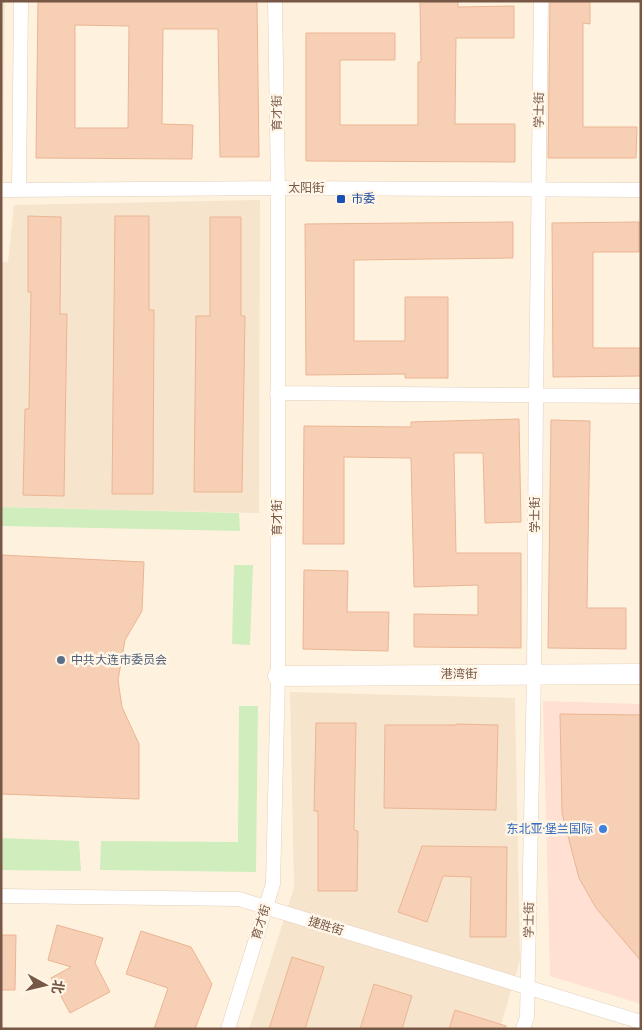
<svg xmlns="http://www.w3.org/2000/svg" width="642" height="1030" viewBox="0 0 642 1030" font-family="Poppins,'Noto Sans SC',sans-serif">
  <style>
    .residential { fill: #f7e4cd }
    .commercial { fill: #ffe0d3 }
    .green { fill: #d0edbd }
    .building { fill: #f6cfb4; stroke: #ebb593; fill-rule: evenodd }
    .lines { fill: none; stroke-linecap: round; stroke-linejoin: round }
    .minor-casing { stroke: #e3ceba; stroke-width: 15 }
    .secondary-casing { stroke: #ebd1ba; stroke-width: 21 }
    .minor { stroke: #fff; stroke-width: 14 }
    .secondary { stroke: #fff; stroke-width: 20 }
    .transit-dot { fill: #1a4fb4; stroke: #fff6e8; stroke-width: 2 }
    .service-dot { fill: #5c6f8a; stroke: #fff6e8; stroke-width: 2 }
    .shop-dot { fill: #3f7fe0; stroke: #fff6e8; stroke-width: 2 }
    .labels { text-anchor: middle; stroke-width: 5; stroke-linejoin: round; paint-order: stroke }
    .street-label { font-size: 12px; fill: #775745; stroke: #fff6e8 }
    .transit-label { font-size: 12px; fill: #164399; stroke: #fff6e8; text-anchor: start }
    .service-label { font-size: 12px; fill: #4e5e75; stroke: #fff6e8; text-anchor: start }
    .shop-label { font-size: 12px; fill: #366cbe; stroke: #fff6e8; text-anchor: end }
  </style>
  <rect width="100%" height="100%" fill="#fef2df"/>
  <path class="residential" d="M1,1H5L3,177H1Z
    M260,200L259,513L1,507V262H8L14,205Z
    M290,692L515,698L520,960L500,1029H249L294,888Z"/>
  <path class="commercial" d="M543,701L641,704V1004L550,976Z"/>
  <path class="green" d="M1,507L239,513L240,531L1,526Z
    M234,565H253L250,645L232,644Z
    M239,706H258L256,872L100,870L101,841L238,842Z
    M1,838L79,841L81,871L1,870Z"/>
  <path class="building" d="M38,1H257L259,157H220L218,29H163L162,124L193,125L192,159L36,158ZM75,25L129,26L128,128H75Z
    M420,1H458V7L514,6V38H456L455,124H515V162L306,161V33H395V60H340V125H418V62H421Z
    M550,1H590V24L583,23V127H637L636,158H548Z
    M28,216L61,217L60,314H67L64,496L23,495L25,409H29L31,292H28Z
    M115,216H149V310H154L153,494H112Z
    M210,217H241V316H245L242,492H194L196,316H210Z
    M513,222V258L354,260V341H405V297H448V378H405V374L306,375L305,224Z
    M639,222V252H593V348H641V376L553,377L552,223Z
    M519,419L521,522L485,523L483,453H454L456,553H521V648L414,647V614L478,615V585L414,587L411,458L344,457V544H303L304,426L411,427V422Z
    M551,420L590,421L587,608H626V649L548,648Z
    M1,555L144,562L142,611L125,640L118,680L122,707L139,744V799L1,794Z
    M304,570L348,571L347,612H389L388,651L303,649Z
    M560,714L641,715V961L596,908L579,878L562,813Z
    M316,723H356L354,830L358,831L357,891H318V811H314Z
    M456,724L498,725L496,810L384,808L385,725H456Z
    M422,846L507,847L506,937H470L471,877L443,876L427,922L398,912Z
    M57,925L103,938L95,963L110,992L70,1013L51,978L71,967L48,960Z
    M141,931L191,947L212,984L195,1029H154L168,988L126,974Z
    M1,935H16L15,990H1Z
    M292,957L324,967L305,1029H269Z
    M374,984L412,996L402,1029H360Z
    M455,1010L506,1026V1029H449Z"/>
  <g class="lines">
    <g class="minor-casing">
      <path id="minor" d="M1,190L278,188L641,190
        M19,190L21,1
        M277,393L641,396
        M1,896L239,899L641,1022
        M228,1029L273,884L278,676V188L275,1
        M523,1029L527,1017L534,674L536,395L541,1"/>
    </g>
    <g class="secondary-casing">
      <path id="secondary" d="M278,676L641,674"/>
    </g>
    <use href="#minor" class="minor"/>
    <use href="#secondary" class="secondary"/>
  </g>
  <rect class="transit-dot" x="336" y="194" width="10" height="10" rx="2.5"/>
  <circle class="service-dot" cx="61" cy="660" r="5"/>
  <circle class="shop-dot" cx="603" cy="829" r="5"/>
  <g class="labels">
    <g class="street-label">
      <text transform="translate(539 110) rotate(-89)" y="4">学士街</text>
      <text transform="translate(277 113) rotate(-91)" y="4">育才街</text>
      <text x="306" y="192">太阳街</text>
      <text transform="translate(535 515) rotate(-90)" y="4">学士街</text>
      <text transform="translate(277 518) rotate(-90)" y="4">育才街</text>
      <text x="459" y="678">港湾街</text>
      <text transform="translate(529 920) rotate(-89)" y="4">学士街</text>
      <text transform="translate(261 922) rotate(-73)" y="4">育才街</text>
      <text transform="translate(326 926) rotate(17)" y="4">捷胜街</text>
    </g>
    <g class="transit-label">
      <text x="351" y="203">市委</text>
    </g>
    <g class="service-label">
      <text x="71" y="664">中共大连市委员会</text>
    </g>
    <g class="shop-label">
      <text x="593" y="833">东北亚·堡兰国际</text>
    </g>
  </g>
  <rect width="642" height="1030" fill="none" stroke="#775745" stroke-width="5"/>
  <g transform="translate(45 985) rotate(98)" stroke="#fff6e8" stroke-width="4" paint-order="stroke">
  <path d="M0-4L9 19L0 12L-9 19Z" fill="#775745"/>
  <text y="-8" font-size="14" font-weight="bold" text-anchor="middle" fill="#775745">北</text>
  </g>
</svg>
